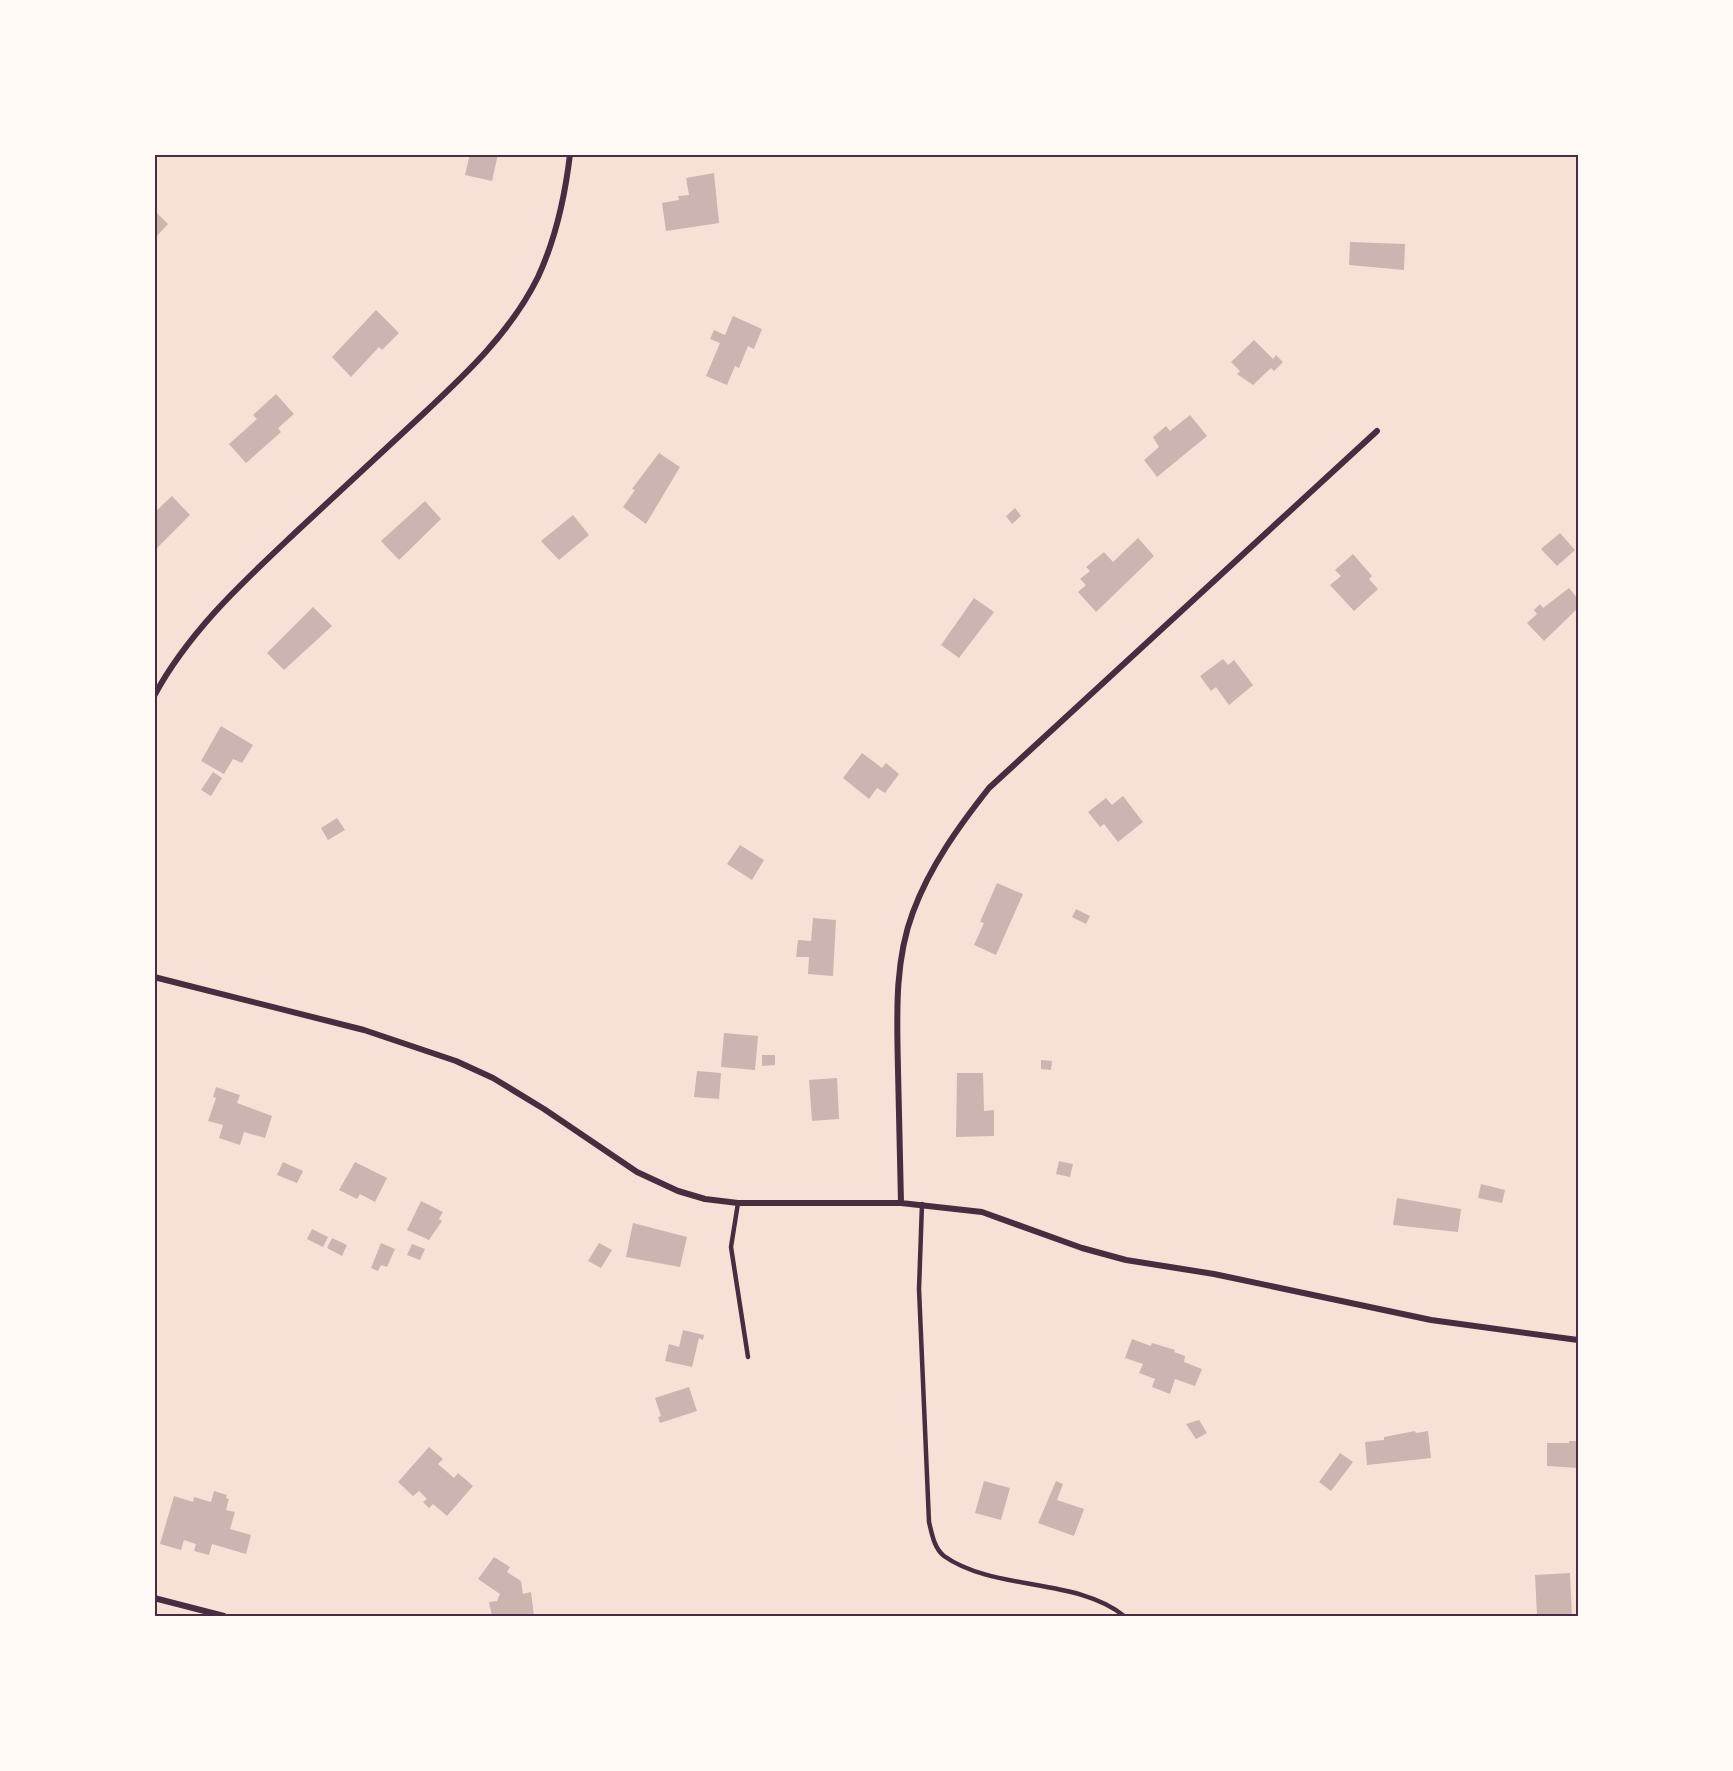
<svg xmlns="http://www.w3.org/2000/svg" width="1733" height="1771" viewBox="0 0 1733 1771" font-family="'Varela Round',sans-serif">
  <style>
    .building { fill: #ccb4b1 }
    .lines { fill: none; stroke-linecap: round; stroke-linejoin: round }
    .service { stroke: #4a2c40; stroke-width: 4.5 }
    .minor { stroke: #4a2c40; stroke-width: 6 }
    .neatline { fill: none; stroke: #4a2c40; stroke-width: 2 }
  </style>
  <rect width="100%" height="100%" fill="#f7e1d7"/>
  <path class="building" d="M470,154H498L492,181L465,175Z
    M714,173L719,223L666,231L662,203L679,200L678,196L689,195L686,178Z
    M154,210L168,224L154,239Z
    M1350,242L1405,244L1404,270L1349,265Z
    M376,310L399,333L382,350L379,347L351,377L332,357Z
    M733,316L762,329L754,349L748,346L739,368L735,366L727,385L706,376L720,343L710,339L714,330L725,335Z
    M1254,340L1273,359L1276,355L1283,362L1274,371L1271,368L1253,385L1237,374L1240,371L1231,362Z
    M276,394L294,414L278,428L281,432L246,463L229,444L257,419L253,415Z
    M1190,415L1207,436L1157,477L1144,460L1159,447L1153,437L1166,426L1170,431Z
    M659,453L680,467L646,524L623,507L635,490L632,489Z
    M172,496L190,515L154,551V513Z
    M425,501L441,519L399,560L381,541Z
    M1015,508L1021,516L1012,524L1006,516Z
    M573,515L589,535L559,560L541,541Z
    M1560,533L1575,550L1557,566L1541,549Z
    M1138,538L1154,556L1096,612L1078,592L1086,585L1080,579L1090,571L1086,567L1104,552L1113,562Z
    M1353,554L1372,576L1369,579L1378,589L1354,611L1330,585L1341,576L1335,570Z
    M1569,588L1578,599V608L1544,641L1527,623L1537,614L1534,610L1540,604L1543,608Z
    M974,598L994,612L959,658L941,645Z
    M313,607L332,626L284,670L267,653Z
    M1223,659L1228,665L1234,660L1253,685L1229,705L1216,687L1211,691L1200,676Z
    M221,726L253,745L242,763L233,759L224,774L201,761Z
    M862,753L882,768L886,763L899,774L885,793L877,788L869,799L843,778Z
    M213,772L222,778L211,796L201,790Z
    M1123,796L1143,822L1118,842L1104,824L1100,827L1088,812L1106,798L1112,805Z
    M337,818L345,830L328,840L321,828Z
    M740,845L764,860L752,880L727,864Z
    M997,883L1023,894L996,955L974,945L984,923L980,922Z
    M1076,909L1090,916L1086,924L1072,917Z
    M813,918L836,920L833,976L808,974L809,957H796L798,940L811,941Z
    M724,1033L758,1036L755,1070L721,1067Z
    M762,1055H775V1065L762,1066Z
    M1041,1060L1052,1061L1051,1070L1041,1069Z
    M697,1071L721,1073L719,1099L694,1097Z
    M957,1073H983L984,1111L994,1110V1136L956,1137Z
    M837,1078L839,1119L812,1121L809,1080Z
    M216,1087L240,1095L237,1103L272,1116L265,1138L244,1132L240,1145L219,1138L223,1125L208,1121L216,1098L213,1097Z
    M1059,1161L1073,1164L1070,1177L1056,1174Z
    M283,1162L303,1171L297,1183L277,1175Z
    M355,1162L387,1178L375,1202L360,1194L357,1199L339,1190Z
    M1481,1184L1505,1190L1502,1203L1478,1198Z
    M1397,1198L1461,1209L1458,1232L1393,1225Z
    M421,1201L443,1212L439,1219L442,1221L429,1240L407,1230Z
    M633,1223L687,1237L680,1267L626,1257Z
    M312,1229L328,1237L323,1247L307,1239Z
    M332,1238L347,1245L342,1256L327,1248Z
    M381,1243L395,1249L387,1267L381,1265L378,1271L371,1268Z
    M599,1243L612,1250L601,1268L588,1261Z
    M412,1244L425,1249L420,1260L407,1255Z
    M683,1330L704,1335L703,1340L699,1338L692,1367L665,1361L669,1344L679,1347Z
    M1132,1339L1151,1346L1152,1343L1175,1350L1174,1352L1185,1356L1184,1362L1202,1369L1195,1386L1175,1379L1170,1394L1152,1387L1155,1379L1139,1373L1143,1364L1125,1358Z
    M689,1387L697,1411L660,1423L658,1417L661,1416L655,1398Z
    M1199,1420L1207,1433L1196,1439L1186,1424Z
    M1415,1431L1416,1433L1428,1431L1431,1458L1367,1465L1365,1442L1384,1440V1437Z
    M1569,1441H1578V1468L1547,1466V1443H1569Z
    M429,1447L443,1459L438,1464L454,1478L458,1473L473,1486L447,1516L433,1504L429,1508L423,1502L427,1499L419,1491L413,1496L398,1482Z
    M1340,1453L1353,1462L1331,1491L1319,1482Z
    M984,1481L1010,1488L1001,1520L975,1513Z
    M1056,1481L1063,1484L1057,1500L1084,1509L1074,1536L1038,1523Z
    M214,1491L227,1495L226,1498L229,1499L226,1510L235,1512L230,1529L251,1535L246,1554L212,1544L209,1555L194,1551L196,1544L184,1540L181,1550L160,1544L174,1496L193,1502L194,1497L211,1502Z
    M494,1557L510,1567L507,1572L521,1581L523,1594L531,1592L534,1616H492L489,1602L497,1601L500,1594L478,1579Z
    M1570,1573L1572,1616H1537L1535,1575Z"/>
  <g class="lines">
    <path class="service" d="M738,1203L731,1247L748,1357
      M922,1204L919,1289L929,1522C932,1534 934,1548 944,1556C993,1591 1079,1578 1124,1616"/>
    <path class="minor" d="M154,696C189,631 243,582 296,532C338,493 380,454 422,415C466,374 511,332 538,277C556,238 565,197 570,154
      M154,977L364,1030L456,1061L493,1078L544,1109L637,1172L678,1191L705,1199L738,1203H901L982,1212L1082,1248L1126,1260L1214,1274L1431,1320L1578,1340
      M901,1203C900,1158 899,1114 898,1070C897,1018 894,962 913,912C930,866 959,826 989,788L1377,431
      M154,1598L224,1616"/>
  </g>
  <rect width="1733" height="1771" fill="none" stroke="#fffaf5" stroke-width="312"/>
  <rect x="156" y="156" width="1421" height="1459" class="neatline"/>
</svg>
